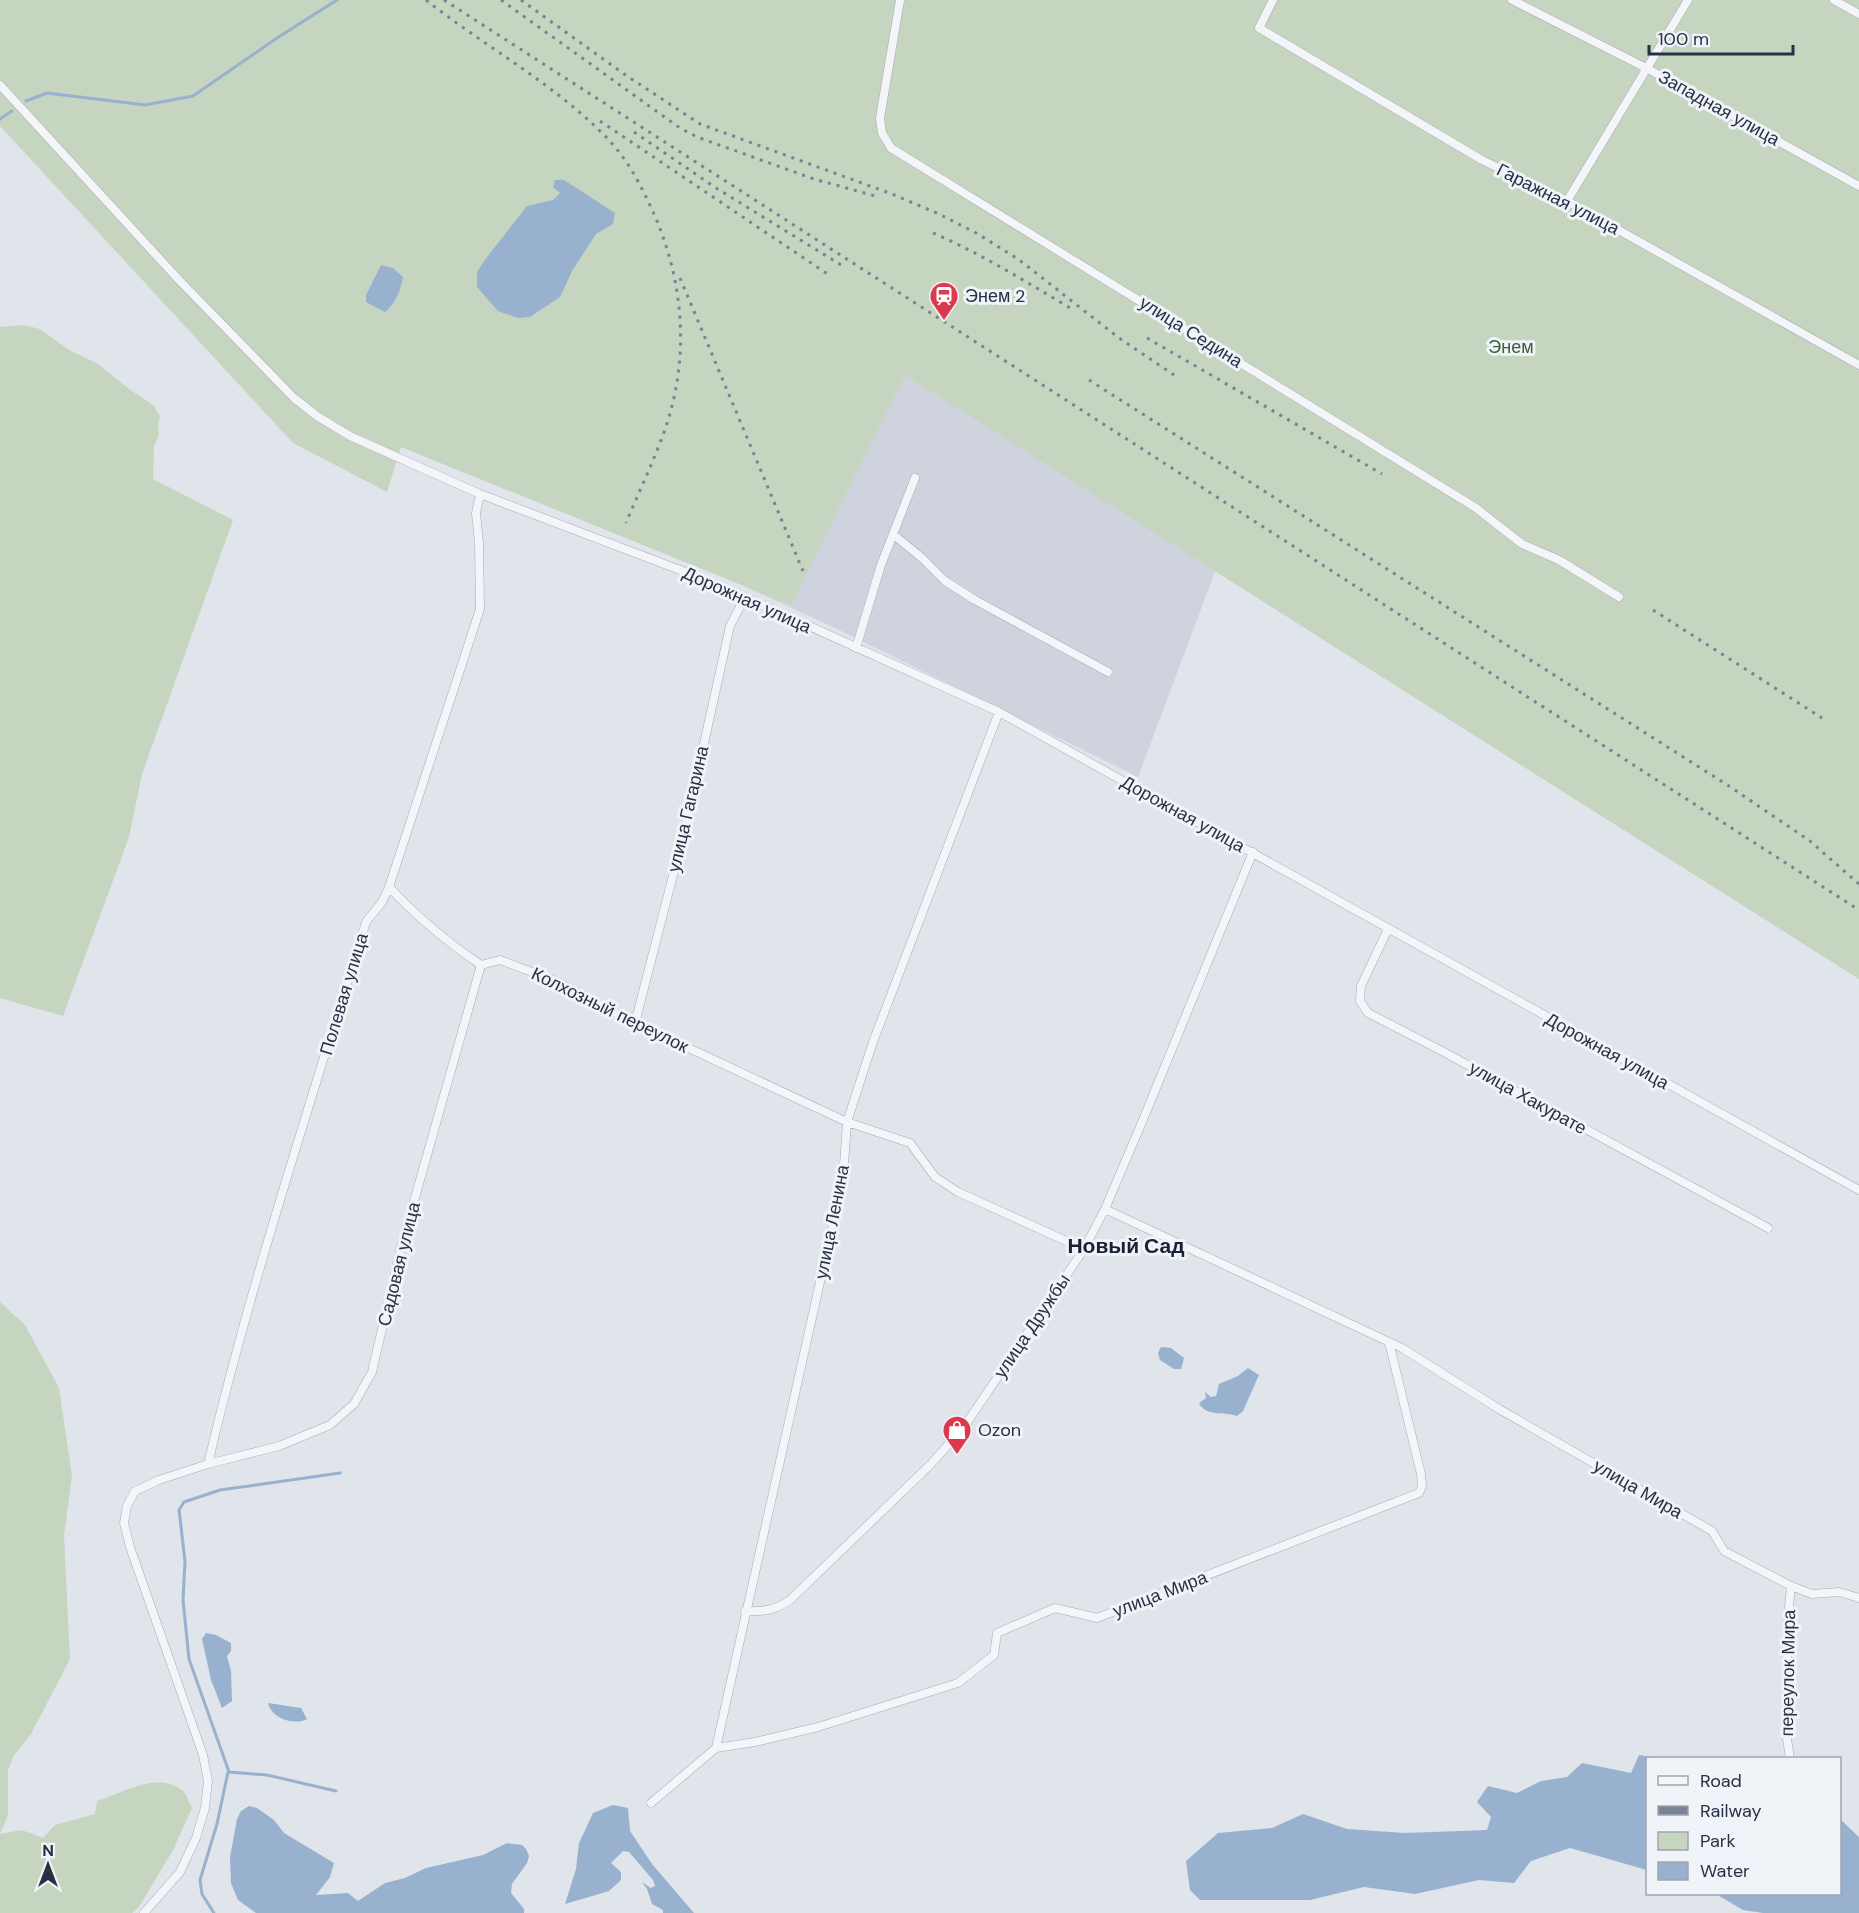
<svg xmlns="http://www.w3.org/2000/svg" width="1859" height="1913" viewBox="0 0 1859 1913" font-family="'DM Sans',sans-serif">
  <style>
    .built { fill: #ced3dd }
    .green { fill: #c5d5c0 }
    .water { fill: #98b1ce }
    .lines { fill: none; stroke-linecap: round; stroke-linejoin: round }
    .stream { stroke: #98b1ce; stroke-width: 3 }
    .minor-casing { stroke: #a5abb6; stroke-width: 9 }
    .minor { stroke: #f3f5f8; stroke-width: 8 }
    .rail { stroke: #788396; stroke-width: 3; stroke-dasharray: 3 6; stroke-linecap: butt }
    .labels { text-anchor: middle; stroke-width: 6; stroke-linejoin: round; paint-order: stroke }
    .street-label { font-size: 18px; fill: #273144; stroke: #f0f3f8 }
    .poi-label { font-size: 18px; fill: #273144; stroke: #f0f3f8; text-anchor: start }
    .park-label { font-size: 18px; fill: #3a6133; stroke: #f0f3f8 }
    .quarter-label { font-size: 21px; font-weight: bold; fill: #192235; stroke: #f0f3f8 }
  </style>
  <rect width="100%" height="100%" fill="#e0e4eb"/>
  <path class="built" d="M395,0L1228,537L1138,777L833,627L512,480Z"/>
  <path class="green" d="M0,0H1859V979L905,375L791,605L401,447L387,492L293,443L0,126Z
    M23,325L40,329L69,350L98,364L129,389L153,405L160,416L158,424L159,435L154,446L153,479L233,520L142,774L129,837L63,1016L0,998V327Z
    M0,1302L25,1325L59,1388L72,1476L64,1536L70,1659L31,1734L14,1755L8,1770V1815L0,1834L22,1830L43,1838L55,1825L95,1814L97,1801C122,1793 159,1770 183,1791C187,1795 189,1803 192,1808L173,1850L139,1907L132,1913H0Z"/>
  <path class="water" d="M555,180H564L615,213L613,224L596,234L572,271L560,297L530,317L518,318L498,311L477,287V272L484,261L527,206L553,200L560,193L553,187Z
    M381,265L393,268L403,277C401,290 395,304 385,312L366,302V295Z
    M1161,1347L1171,1348L1184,1358L1181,1369H1174L1160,1360L1158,1353Z
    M1248,1368L1259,1375L1243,1411L1237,1416C1223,1411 1206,1417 1199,1403L1206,1398L1205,1392L1211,1397L1216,1396L1219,1384L1238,1376Z
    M206,1633L216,1635L231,1643V1651L227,1656L231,1671L232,1701L222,1708L211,1680L202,1639Z
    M268,1703L301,1708L307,1719C294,1726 271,1718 268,1703Z
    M1639,1755L1657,1758H1648L1647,1870L1570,1848L1531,1861L1514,1883L1479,1880L1415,1894L1364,1887L1310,1900H1200L1190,1890L1186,1861L1218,1833L1272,1828L1303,1814L1347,1829L1405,1833L1487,1830L1491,1817L1477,1802L1488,1786L1517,1793L1541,1781L1567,1777L1582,1763L1631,1773Z
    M613,1805L628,1808L630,1831L652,1864L694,1913H663V1910L652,1904L647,1889L642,1882L651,1888L655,1886L653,1880L629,1852L623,1851L611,1863L621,1872V1880L609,1891L565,1904L576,1869L579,1843L593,1813Z
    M249,1806L257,1808L274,1820L284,1833L334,1863L330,1877L316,1895L348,1893L358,1901L385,1883L405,1878L426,1868L483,1855L507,1843L522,1845L526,1849L529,1856L527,1863L512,1884L511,1893L524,1909V1913H256L238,1900L231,1883L230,1857L237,1819L241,1811Z
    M1840,1819L1859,1837V1913H1763L1743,1910L1716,1894H1840Z"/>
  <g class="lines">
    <path class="stream" d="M26,101L47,93L145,105L193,96L277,38L337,0
      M0,119L12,111
      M336,1791L267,1775L229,1772L189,1659L183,1600L185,1561L179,1510L184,1502L220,1490L340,1473
      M214,1913L202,1894L200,1880L217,1824L228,1772"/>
    <g class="minor-casing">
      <path id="minor" d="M900,0L880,118L882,133L891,148L1476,508L1522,544L1559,560L1619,597
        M1273,0L1259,28L1482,160L1567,201L1859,365
        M1512,0L1648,69L1859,186
        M1834,0L1859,14
        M0,85L179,280L294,398L317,416L350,436L480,494L688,573L745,597L999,712L1859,1190
        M1567,201L1688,0
        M894,535L922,558L945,581L975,600L1108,672
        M856,648L881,565L915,478
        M389,887C417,917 447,942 481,965L500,960L558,982L635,1023L847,1122L910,1143L935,1177L958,1192L1084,1249
        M1388,929L1361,986L1360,1001L1368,1013L1442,1051L1768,1228
        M635,1023L686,825L730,626L745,597
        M1105,1209L1402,1348L1499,1409L1712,1531L1724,1551L1791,1586L1812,1594L1839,1592L1859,1598
        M208,1464C251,1281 311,1102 366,922L382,902L389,887L480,609L479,543L476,513L480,494
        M745,1611C763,1612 774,1610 789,1601L930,1465L964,1427L1084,1249L1105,1209L1140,1127L1253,852
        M716,1748L843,1179L847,1122L873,1042L999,712
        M1790,1758L1787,1739V1630L1791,1586
        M651,1803L716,1748L755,1742L818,1727L958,1683L994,1655L997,1633L1055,1608L1097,1618L1419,1493L1422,1486L1421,1474L1389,1342
        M144,1913L180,1872L196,1838L205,1808L208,1781L203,1755L130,1547L124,1523L127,1506L135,1491L159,1480L208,1464L279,1446L330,1425L354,1404L372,1372L401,1247L481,965"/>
    </g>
    <use href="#minor" class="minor"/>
    <path class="rail" d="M426,0C484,46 550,81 603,134C626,156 641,185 654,214C685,285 690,362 663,435C652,465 638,494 626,523
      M444,0L1859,910
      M501,0L680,128L697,137L814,179L879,197
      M521,0L627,76L700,124L892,194L939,214L978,234L1018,259L1119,338L1174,375
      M600,121L829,275
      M634,132L716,188L846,268
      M933,233C982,254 1026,282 1072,309
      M680,278L803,571
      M1147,338L1382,474
      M1089,380L1729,786L1810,841L1859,884
      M1653,610L1822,718"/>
  </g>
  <defs>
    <g id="station-pin" transform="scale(1.5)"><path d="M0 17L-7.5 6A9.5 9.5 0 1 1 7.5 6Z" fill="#dc394e" stroke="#f0f3f8"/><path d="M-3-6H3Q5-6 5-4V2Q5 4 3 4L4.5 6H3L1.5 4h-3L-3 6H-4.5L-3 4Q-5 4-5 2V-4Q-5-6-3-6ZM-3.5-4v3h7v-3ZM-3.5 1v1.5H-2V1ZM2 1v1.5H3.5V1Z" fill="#fff"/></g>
    <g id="shop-pin" transform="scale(1.5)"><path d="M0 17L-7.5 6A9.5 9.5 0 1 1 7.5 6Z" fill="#dc394e" stroke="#f0f3f8"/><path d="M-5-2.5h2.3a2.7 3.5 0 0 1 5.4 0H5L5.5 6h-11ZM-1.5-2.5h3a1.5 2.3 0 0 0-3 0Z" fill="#fff"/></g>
  </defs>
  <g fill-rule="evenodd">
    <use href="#station-pin" x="944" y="296"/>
    <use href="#shop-pin" x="957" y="1430"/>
  </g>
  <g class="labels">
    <g class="street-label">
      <text transform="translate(1719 108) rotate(29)" y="6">Западная улица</text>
      <text transform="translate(1558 199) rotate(27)" y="6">Гаражная улица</text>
      <text transform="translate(1191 332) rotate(32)" y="6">улица Седина</text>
      <text transform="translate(747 600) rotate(24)" y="6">Дорожная улица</text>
      <text transform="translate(688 809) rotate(-77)" y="6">улица Гагарина</text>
      <text transform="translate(1183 814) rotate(29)" y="6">Дорожная улица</text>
      <text transform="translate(344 994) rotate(-73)" y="6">Полевая улица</text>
      <text transform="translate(610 1010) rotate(26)" y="6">Колхозный переулок</text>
      <text transform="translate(1607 1051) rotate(29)" y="6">Дорожная улица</text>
      <text transform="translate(1528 1098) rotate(29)" y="6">улица Хакурате</text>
      <text transform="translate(832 1222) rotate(-79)" y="6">улица Ленина</text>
      <text transform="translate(399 1264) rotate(-76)" y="6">Садовая улица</text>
      <text transform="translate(1032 1326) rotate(-56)" y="6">улица Дружбы</text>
      <text transform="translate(1638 1489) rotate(30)" y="6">улица Мира</text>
      <text transform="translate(1160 1594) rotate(-21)" y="6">улица Мира</text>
      <text transform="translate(1788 1673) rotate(-89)" y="6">переулок Мира</text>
    </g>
    <g class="poi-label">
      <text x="965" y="302">Энем 2</text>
      <text x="978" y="1436">Ozon</text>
    </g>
    <g class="park-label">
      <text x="1511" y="353">Энем</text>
    </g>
    <g class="quarter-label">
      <text x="1126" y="1253">Новый Сад</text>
    </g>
  </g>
  <rect x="1646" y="1757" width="195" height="138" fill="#f0f3f8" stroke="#a0a5b0" stroke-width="1.5"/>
  <rect x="1658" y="1776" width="30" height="9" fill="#f3f5f8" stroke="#a0a5b0" stroke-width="1.5"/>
  <text x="1700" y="1787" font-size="18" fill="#273144">Road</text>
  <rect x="1658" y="1806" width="30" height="9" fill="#788396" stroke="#a0a5b0" stroke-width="1.5"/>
  <text x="1700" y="1817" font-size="18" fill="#273144">Railway</text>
  <rect x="1658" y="1832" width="30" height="18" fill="#c5d5c0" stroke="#a0a5b0" stroke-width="1.5"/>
  <text x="1700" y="1847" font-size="18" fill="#273144">Park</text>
  <rect x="1658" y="1862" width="30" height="18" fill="#98b1ce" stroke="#a0a5b0" stroke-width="1.5"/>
  <text x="1700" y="1877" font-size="18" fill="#273144">Water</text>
  <g transform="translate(48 1865)" stroke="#f0f3f8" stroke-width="4.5" paint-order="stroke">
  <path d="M0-4.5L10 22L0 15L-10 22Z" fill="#273144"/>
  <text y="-9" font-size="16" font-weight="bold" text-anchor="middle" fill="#273144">N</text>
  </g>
  <path d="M1649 45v9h144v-9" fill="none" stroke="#273144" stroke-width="3"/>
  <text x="1658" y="45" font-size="18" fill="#273144" stroke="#f0f3f8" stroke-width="4.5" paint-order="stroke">100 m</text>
</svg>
